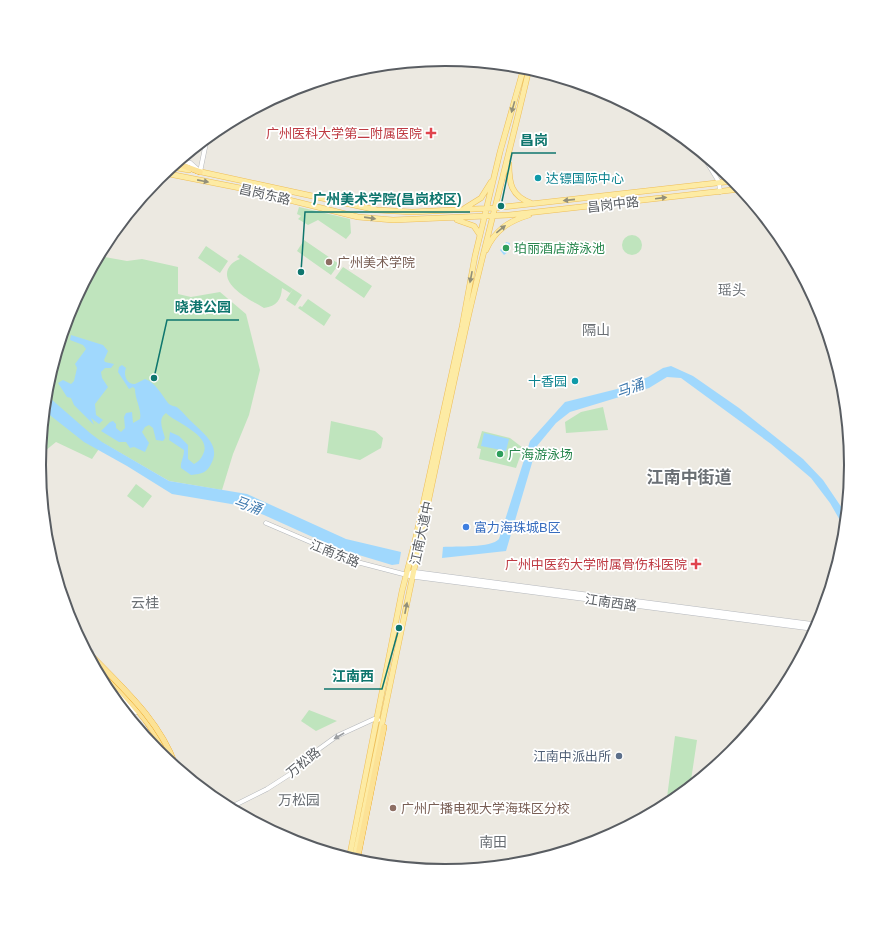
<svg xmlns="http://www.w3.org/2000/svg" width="890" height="931" viewBox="0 0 890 931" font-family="Helvetica,'Noto Sans SC',sans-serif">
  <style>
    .green { fill: #bfe4bd }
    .water { fill: #a0d8fd }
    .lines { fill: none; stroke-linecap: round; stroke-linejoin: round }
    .tertiary-casing { stroke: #b4b7bb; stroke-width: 5 }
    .secondary-casing { stroke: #b5b8bd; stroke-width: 5.5 }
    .primary-casing { stroke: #eebe58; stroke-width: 6 }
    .trunk-casing { stroke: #e99704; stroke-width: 6 }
    .tertiary { stroke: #fff; stroke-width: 4 }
    .secondary { stroke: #fff; stroke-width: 4.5 }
    .primary { stroke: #fdeba4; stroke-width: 5 }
    .trunk { stroke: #fce296; stroke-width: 5.5 }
    .trunk-bridge-casing { stroke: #e99704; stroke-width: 6; stroke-linecap: butt }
    .trunk-bridge { stroke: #fce296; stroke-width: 5.5 }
    .oneway { fill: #928f79 }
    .oneway2 { fill: #9b9ea1 }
    .health-dot { fill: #e0444e; stroke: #fff; stroke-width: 1.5 }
    .culture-dot { fill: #0f9aa8; stroke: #fff; stroke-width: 1.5 }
    .leisure-dot { fill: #2e9e5b; stroke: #fff; stroke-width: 1.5 }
    .education-dot { fill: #8d6e63; stroke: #fff; stroke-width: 1.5 }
    .shop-dot { fill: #3f7fe0; stroke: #fff; stroke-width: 1.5 }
    .service-dot { fill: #5c6f8a; stroke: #fff; stroke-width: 1.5 }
    .labels { text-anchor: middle; stroke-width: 3.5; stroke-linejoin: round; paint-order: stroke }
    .health-label { font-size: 13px; fill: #be3a42; stroke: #fff; text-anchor: end }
    .culture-label { font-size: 13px; fill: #0d838f; stroke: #fff; text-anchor: start }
    .street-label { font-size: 13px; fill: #595d62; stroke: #fff }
    .leisure-label { font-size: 13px; fill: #27864d; stroke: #fff; text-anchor: start }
    .education-label { font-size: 13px; fill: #785e54; stroke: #fff; text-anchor: start }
    .shop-label { font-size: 13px; fill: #366cbe; stroke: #fff; text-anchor: start }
    .service-label { font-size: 13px; fill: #4e5e75; stroke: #fff; text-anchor: end }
    .neighbourhood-label { font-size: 14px; fill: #6a6f74; stroke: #fff }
    .water-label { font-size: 14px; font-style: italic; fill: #3e79ae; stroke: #fff }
    .district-label { font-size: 17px; font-weight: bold; fill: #6a6f74; stroke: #fff }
    .rim { fill: none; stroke: #595d62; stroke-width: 2 }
    .leader { fill: none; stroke: #0f766e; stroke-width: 1.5 }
    .callout-dot { fill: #0f766e; stroke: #fff; stroke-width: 1.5 }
    .callout-label { font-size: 14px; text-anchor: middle; font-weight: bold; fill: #0f766e; stroke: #fff; stroke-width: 3.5; stroke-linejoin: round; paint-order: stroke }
  </style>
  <rect width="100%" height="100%" fill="#ece9e1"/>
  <path class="green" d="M299,207L350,219L351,233L346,239L318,220L308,225L298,219L301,216L297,214Z
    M622 245a10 10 0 1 1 20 0a10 10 0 1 1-20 0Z
    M304,240L339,264L331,275L297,251Z
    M206,246L228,261L220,273L198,258Z
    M240,254L293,289L290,293L282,288C281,300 277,306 264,308C252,301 221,286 228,269C231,263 235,261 240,259L237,257Z
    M99,256L127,261L142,259L178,267V294L191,297L220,292L246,314L260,370L249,415L233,454L222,490L169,481L103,443L92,459L56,442L40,455L47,386L70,310Z
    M343,267L372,286L364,298L335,278Z
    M293,289L302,295L295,306L286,300Z
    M308,299L331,315L324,326L298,308L300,306L302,307Z
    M603,407L608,430L566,433L565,422L581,412Z
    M331,421L375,431L383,438L381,448L360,460L327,453Z
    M482,431L510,438L523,448L516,468L479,459L481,449L477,448Z
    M136,484L152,496L143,508L127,496Z
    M309,710L337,721L316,731L301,721Z
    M675,736L697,740L690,787L666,805Z"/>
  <path class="water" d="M506,242L510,243L509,251L504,255L500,250L504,246Z
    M71,335L103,345L108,351L104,360L105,362L114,364L111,368H105L101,372L102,378L108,387L95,404L96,415L103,420L99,424L91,418L94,425L74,405L71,398L67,397L58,383L63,380L71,384L74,381L77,368L75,364L86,349L83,345L70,340Z
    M122,365L126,368C123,375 127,385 135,384L145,379C156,383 161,394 168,403C172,407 174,405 178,408C184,413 187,418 193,423C204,434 220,445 212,462C207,473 202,474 191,475L181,468C180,462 184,458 184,450L169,440L170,432L179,436L188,445V459L194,464C200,461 202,457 204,452C210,434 174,422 166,413C157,419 163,430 165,438L163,441L156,440L153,428L149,425L145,427L142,432L149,443L145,452L134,447L130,448L126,442H119L101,431L110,422L113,421L116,424V428L121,432L125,428L124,417L126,413L132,412L133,423L140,419C142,409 135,400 135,389L133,387L129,389L118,372L119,367Z
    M671,366L693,376L739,408L803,459L823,480L846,514L845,529L830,503L811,478L771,444L681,378L667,377L649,388L570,412L556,423L537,446L506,551L442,558L443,547C456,546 491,548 499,539L530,441L565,402L625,387L648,377L663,368Z
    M47,386L51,399L90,433L102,442L169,481L247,494L346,539L401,552L399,564L392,565L339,549L264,515L237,505L172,494L127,466L84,442L51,416L45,408Z
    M484,433L509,439L506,451L481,446Z"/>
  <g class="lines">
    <g class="tertiary-casing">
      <path id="tertiary" d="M702,154L719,182L720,192
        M200,172L207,138
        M266,523L357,562L407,575
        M229,808L267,789L295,771L319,749L337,736L374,719L378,720"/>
    </g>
    <g class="secondary-casing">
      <path id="secondary" d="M180,161L190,163L199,171
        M407,575L413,572L818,625
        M410,576L816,629
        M79,638L91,652
        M90,659L107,679
        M120,694L136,712"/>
    </g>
    <g class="primary-casing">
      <path id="primary" d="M509,164C509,183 511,196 531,203
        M172,167L189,170
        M197,171L377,210L412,212L495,208L734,181
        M164,173L240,188L358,217L393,220L509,215L741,189
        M465,208L481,198L491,182
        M457,220L474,226L480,235
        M486,250C495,230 509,221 529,215
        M349,859L402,591L415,541L462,327L475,256L500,152L524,67
        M354,860C391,679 428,498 468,318C487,235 510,152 529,69"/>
    </g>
    <g class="trunk-casing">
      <path id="trunk" d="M176,163L200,172
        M107,675C130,702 157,728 169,762
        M357,861L384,727"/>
    </g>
    <use href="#tertiary" class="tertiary"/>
    <use href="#secondary" class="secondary"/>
    <use href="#primary" class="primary"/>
    <use href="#trunk" class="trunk"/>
    <g class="trunk-bridge-casing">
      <path id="trunk-bridge" d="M84,648C118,684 160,719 176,767"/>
    </g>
    <use href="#trunk-bridge" class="trunk-bridge"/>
  </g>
  <defs><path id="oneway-solid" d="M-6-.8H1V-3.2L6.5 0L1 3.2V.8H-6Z"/></defs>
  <g class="oneway">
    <use href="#oneway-solid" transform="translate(513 107) rotate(106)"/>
    <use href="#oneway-solid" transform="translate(203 181) rotate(11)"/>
    <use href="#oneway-solid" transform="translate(661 198) rotate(-7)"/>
    <use href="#oneway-solid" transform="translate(569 200) rotate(174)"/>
    <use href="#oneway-solid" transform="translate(370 218) rotate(8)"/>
    <use href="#oneway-solid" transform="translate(501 229) rotate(-39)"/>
    <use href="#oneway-solid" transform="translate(471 277) rotate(101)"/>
    <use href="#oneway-solid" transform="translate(406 608) rotate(-79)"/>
  </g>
  <use class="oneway2" href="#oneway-solid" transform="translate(339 736) rotate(150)"/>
  <g class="health-dot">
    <path d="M429 127h4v4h4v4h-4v4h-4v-4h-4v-4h4z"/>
    <path d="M694 558h4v4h4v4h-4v4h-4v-4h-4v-4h4z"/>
  </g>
  <g class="culture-dot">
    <circle cx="538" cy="178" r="4"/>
    <circle cx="575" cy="381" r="4"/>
  </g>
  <g class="leisure-dot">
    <circle cx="506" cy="248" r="4"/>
    <circle cx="500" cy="454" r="4"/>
  </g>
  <g class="education-dot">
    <circle cx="329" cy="262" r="4"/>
    <circle cx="393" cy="808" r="4"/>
  </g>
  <circle class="shop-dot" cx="466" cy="527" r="4"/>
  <circle class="service-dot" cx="619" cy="756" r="4"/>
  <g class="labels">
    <g class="health-label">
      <text x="422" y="138">广州医科大学第二附属医院</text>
      <text x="687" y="569">广州中医药大学附属骨伤科医院</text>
    </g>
    <g class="culture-label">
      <text x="546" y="183">达镖国际中心</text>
      <text x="567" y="386" text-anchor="end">十香园</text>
    </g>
    <g class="street-label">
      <text transform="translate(265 194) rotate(13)" y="5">昌岗东路</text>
      <text transform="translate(613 204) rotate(-7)" y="5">昌岗中路</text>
      <text transform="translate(421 533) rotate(-78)" y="5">江南大道中</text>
      <text transform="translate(335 553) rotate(22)" y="5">江南东路</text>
      <text transform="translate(611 602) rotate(8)" y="5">江南西路</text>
      <text transform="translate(303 762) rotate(-39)" y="5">万松路</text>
    </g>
    <g class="leisure-label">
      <text x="514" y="253">珀丽酒店游泳池</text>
      <text x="508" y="459">广海游泳场</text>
    </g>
    <g class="education-label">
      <text x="337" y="267">广州美术学院</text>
      <text x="401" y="813">广州广播电视大学海珠区分校</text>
    </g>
    <g class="shop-label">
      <text x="474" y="532">富力海珠城B区</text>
    </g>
    <g class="service-label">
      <text x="611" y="761">江南中派出所</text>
    </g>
    <g class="neighbourhood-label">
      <text x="732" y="295">瑶头</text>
      <text x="596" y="335">隔山</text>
      <text x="145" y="608">云桂</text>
      <text x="299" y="805">万松园</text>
      <text x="493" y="847">南田</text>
    </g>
    <g class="water-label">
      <text transform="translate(630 388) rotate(-20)" y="5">马涌</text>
      <text transform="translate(248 505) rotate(20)" y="5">马涌</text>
    </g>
    <g class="district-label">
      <text x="689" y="483">江南中街道</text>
    </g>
  </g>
  <path d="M0 0H890V931H0ZM46 465a399 399 0 1 1 798 0a399 399 0 1 1-798 0Z" fill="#fff" fill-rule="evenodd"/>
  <path class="rim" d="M46 465a399 399 0 1 1 798 0a399 399 0 1 1-798 0Z"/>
  <path class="leader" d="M501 206L512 153H556M301 272L305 212H470M154 378L167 320H239M399 628L382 689H324"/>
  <g class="callout-dot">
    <circle cx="501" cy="206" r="4"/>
    <circle cx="301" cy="272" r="4"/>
    <circle cx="154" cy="378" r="4"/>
    <circle cx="399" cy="628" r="4"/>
  </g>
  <g class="callout-label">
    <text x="534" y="145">昌岗</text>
    <text x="387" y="204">广州美术学院(昌岗校区)</text>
    <text x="203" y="312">晓港公园</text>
    <text x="353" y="681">江南西</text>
  </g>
</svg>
